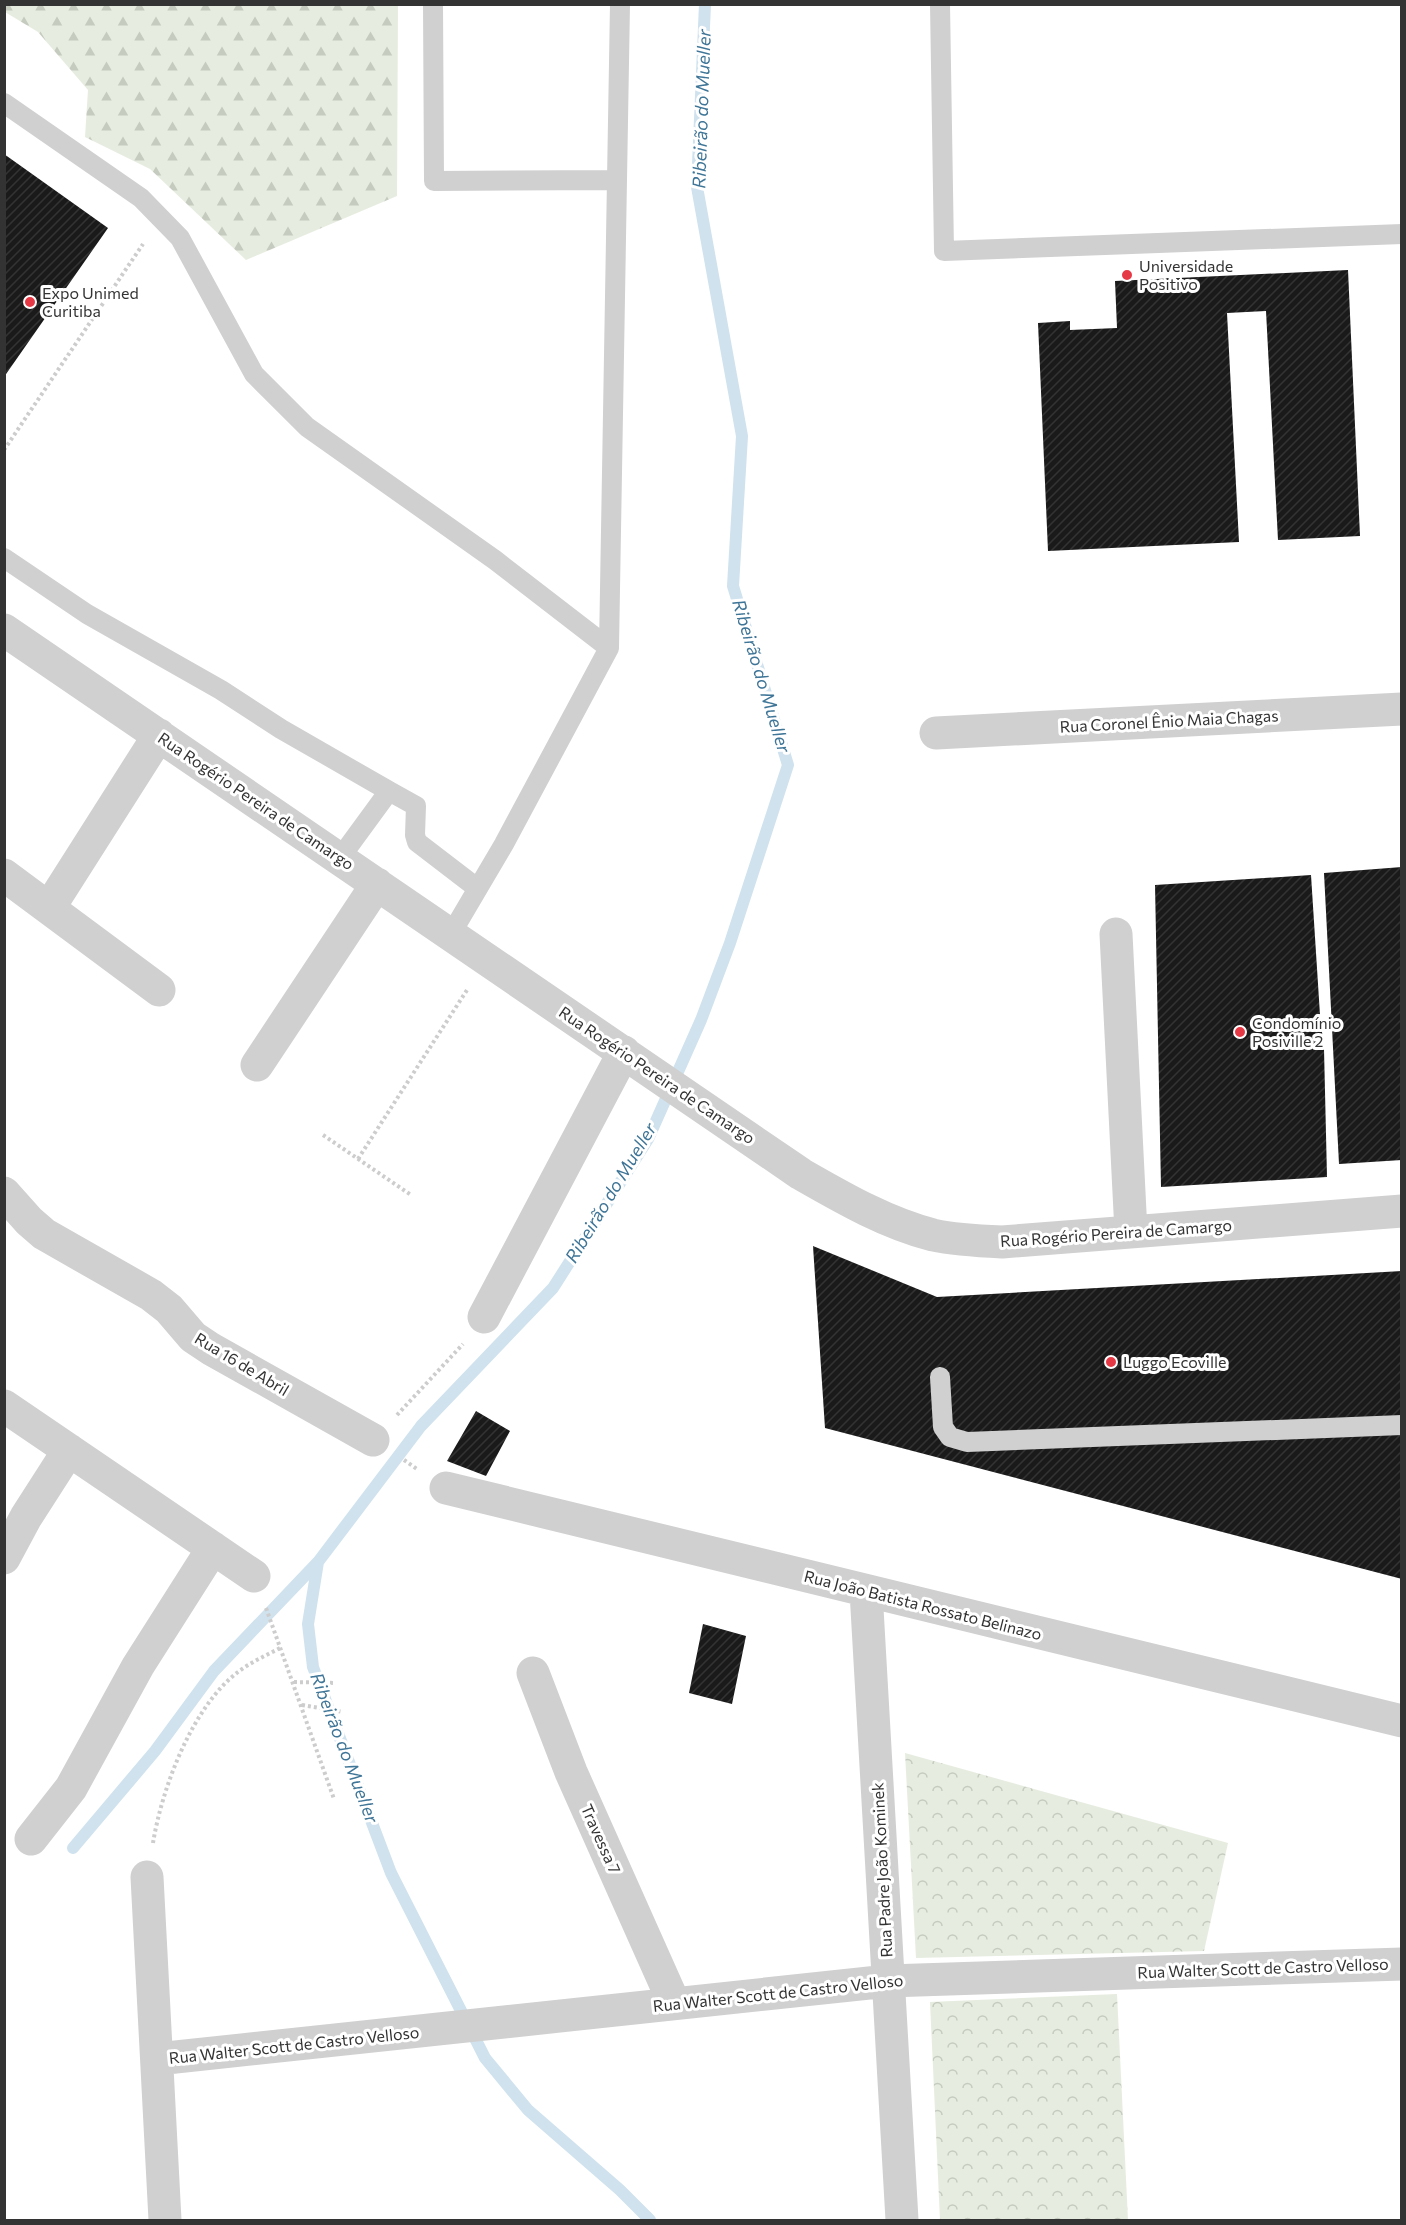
<svg xmlns="http://www.w3.org/2000/svg" width="1406" height="2225" viewBox="0 0 1406 2225" font-family="Commissioner,sans-serif">
  <style>
    .forest { fill: url(#forest-firs) }
    .park { fill: url(#park-crowns) }
    .lines { fill: none; stroke-linecap: round; stroke-linejoin: round }
    .stream { stroke: #cfe2ee; stroke-width: 12 }
    .building { fill: url(#building-hatch) }
    .path { stroke: #cdcdcd; stroke-width: 4; stroke-dasharray: 3 3; stroke-linecap: butt }
    .service { stroke: #d0d0d0; stroke-width: 20 }
    .minor { stroke: #d0d0d0; stroke-width: 33 }
    .poi-dot { fill: #e63946; stroke: #fff; stroke-width: 2 }
    .labels { text-anchor: middle; stroke-width: 6; stroke-linejoin: round; paint-order: stroke }
    .poi-label { font-size: 16px; fill: #333; stroke: #fff; text-anchor: start }
    .street-label { font-size: 16px; fill: #333; stroke: #fff }
    .water-label { font-size: 18px; font-style: italic; fill: #3f7597; stroke: #fff }
  </style>
  <defs>
    <pattern id="forest-firs" width="22" height="20" patternUnits="userSpaceOnUse" patternTransform="scale(1.5)"><rect width="22" height="20" fill="#e6ecdf"/><path d="M5 1l3.5 6h-7zM16 11l3.5 6h-7z" fill="#c6cbc0"/></pattern>
    <pattern id="park-crowns" width="20" height="18" patternUnits="userSpaceOnUse" patternTransform="scale(1.5)"><rect width="20" height="18" fill="#e6ecdf"/><path d="M2 6a3 3 0 1 1 6 0M12 15a3 3 0 1 1 6 0" fill="none" stroke="#c6cbc0"/></pattern>
    <pattern id="building-hatch" width="6" height="6" patternUnits="userSpaceOnUse" patternTransform="scale(1.5)"><rect width="6" height="6" fill="#1a1a1a"/><path d="M-1 1l2-2M0 6l6-6M5 7l2-2" fill="none" stroke="#333"/></pattern>
  </defs>
  <rect width="100%" height="100%" fill="#fff"/>
  <path class="forest" d="M5,4L398,5L397,196L246,260L150,169L85,137L88,90L38,32L5,12Z"/>
  <path class="park" d="M905,1753L1228,1843L1204,1951L916,1958Z
    M1117,1994L1128,2220H940L930,2002Z"/>
  <g class="lines">
    <path class="stream" d="M73,1848L155,1751L214,1671L318,1562
      M650,2220L620,2190L528,2110L485,2058L391,1873L313,1667L308,1624L318,1562L421,1426L553,1288L648,1139L701,1020L730,943L788,765L733,586L742,436L697,187L705,4"/>
  </g>
  <path class="building" d="M4,154L108,228L4,377Z
    M1348,270L1360,536L1278,540L1266,311L1227,313L1239,542L1048,551L1038,323L1070,321V330L1117,328L1115,281Z
    M1402,867V1160L1339,1164L1324,873Z
    M1311,875L1320,1015L1324,1049L1327,1177L1161,1187L1155,885Z
    M813,1246L937,1297L1402,1271V1579L825,1428Z
    M476,1411L510,1431L486,1476L447,1461Z
    M703,1624L746,1636L732,1704L689,1693Z"/>
  <g class="lines">
    <path class="path" d="M4,450L143,244
      M323,1135L411,1195
      M358,1159L467,990
      M397,1415L463,1344
      M404,1460L417,1469
      M266,1608L334,1799
      M294,1682L336,1683
      M302,1705L343,1712
      M153,1843C162,1788 192,1707 238,1672C251,1662 267,1655 282,1647"/>
    <path class="service" d="M433,4L434,181L617,180
      M940,4L944,251L1402,234
      M4,103L141,198L180,238L254,374L307,427L495,560L609,648L504,844L451,934
      M4,558L87,614L221,690L281,729L389,791L340,858
      M609,648L620,4
      M389,791L416,806L415,835L417,842L477,888
      M940,1377L943,1427L950,1437L967,1442L1402,1425"/>
    <path class="minor" d="M4,630L801,1174C843,1198 886,1223 933,1235C956,1240 979,1241 1002,1242L1402,1211
      M936,733L1402,709
      M4,875L159,990
      M49,908L159,735
      M1116,934L1131,1232
      M257,1065L377,884
      M4,1193L29,1221L44,1234L151,1295L169,1309L193,1337L211,1349L373,1440
      M484,1317L624,1052
      M4,1406L254,1576
      M446,1488L1402,1721
      M4,1558L26,1517L69,1450
      M866,1591L902,2220
      M533,1673L571,1772L674,2003
      M31,1839L71,1788L138,1666L213,1548
      M147,1877L165,2220
      M157,2059L888,1981L1402,1964"/>
  </g>
  <g class="poi-dot">
    <circle cx="1127" cy="275" r="6"/>
    <circle cx="30" cy="302" r="6"/>
    <circle cx="1240" cy="1032" r="6"/>
    <circle cx="1111" cy="1362" r="6"/>
  </g>
  <g class="labels">
    <g class="poi-label">
      <text x="1139" y="272">Universidade<tspan x="1139" dy="18">Positivo</tspan></text>
      <text x="42" y="299">Expo Unimed<tspan x="42" dy="18">Curitiba</tspan></text>
      <text x="1252" y="1029">Condomínio<tspan x="1252" dy="18">Posiville 2</tspan></text>
      <text x="1123" y="1368">Luggo Ecoville</text>
    </g>
    <g class="street-label">
      <text transform="translate(1169 721) rotate(-3)" y="6">Rua Coronel Ênio Maia Chagas</text>
      <text transform="translate(256 801) rotate(34)" y="6">Rua Rogério Pereira de Camargo</text>
      <text transform="translate(657 1075) rotate(34)" y="6">Rua Rogério Pereira de Camargo</text>
      <text transform="translate(1116 1233) rotate(-4)" y="6">Rua Rogério Pereira de Camargo</text>
      <text transform="translate(242 1364) rotate(31)" y="6">Rua 16 de Abril</text>
      <text transform="translate(923 1605) rotate(14)" y="6">Rua João Batista Rossato Belinazo</text>
      <text transform="translate(601 1839) rotate(66)" y="6">Travessa 7</text>
      <text transform="translate(882 1870) rotate(-93)" y="6">Rua Padre João Kominek</text>
      <text transform="translate(1263 1968) rotate(-2)" y="6">Rua Walter Scott de Castro Velloso</text>
      <text transform="translate(778 1993) rotate(-6)" y="6">Rua Walter Scott de Castro Velloso</text>
      <text transform="translate(294 2045) rotate(-6)" y="6">Rua Walter Scott de Castro Velloso</text>
    </g>
    <g class="water-label">
      <text transform="translate(702 109) rotate(-88)" y="6">Ribeirão do Mueller</text>
      <text transform="translate(761 676) rotate(73)" y="6">Ribeirão do Mueller</text>
      <text transform="translate(611 1193) rotate(-59)" y="6">Ribeirão do Mueller</text>
      <text transform="translate(344 1748) rotate(69)" y="6">Ribeirão do Mueller</text>
    </g>
  </g>
  <rect width="1406" height="2225" fill="none" stroke="#333333" stroke-width="12"/>
</svg>
